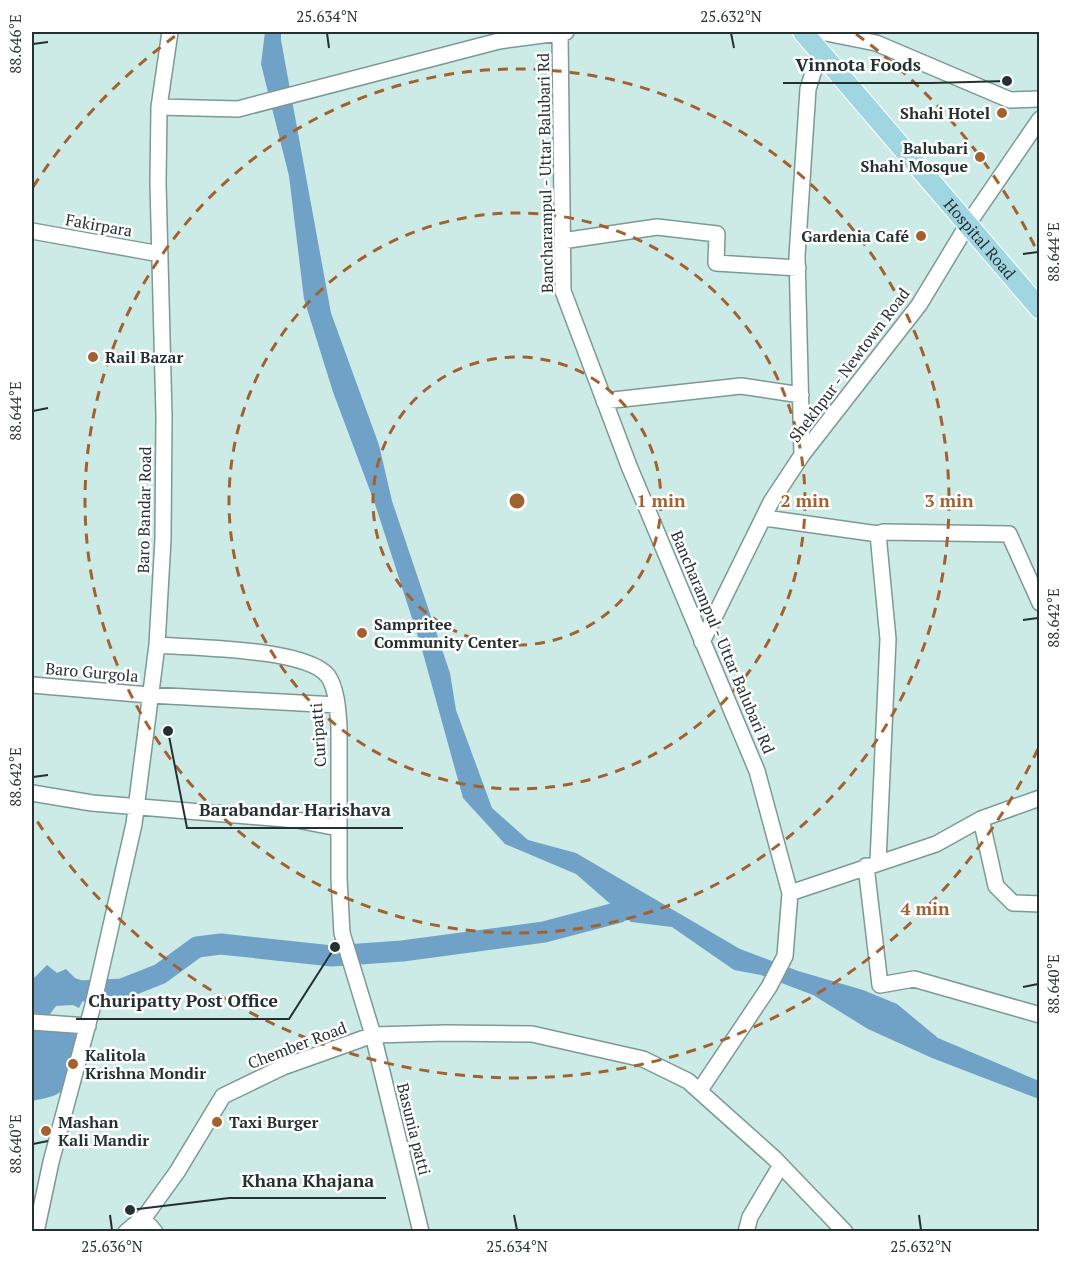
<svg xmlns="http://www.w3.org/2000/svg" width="1071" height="1263" viewBox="0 0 1071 1263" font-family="'PT Serif',serif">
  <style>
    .water { fill: #70a1c7 }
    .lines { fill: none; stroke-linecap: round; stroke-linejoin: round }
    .river { stroke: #70a1c7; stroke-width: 21 }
    .minor-casing { stroke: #7c9996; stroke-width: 18 }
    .major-casing { stroke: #fff; stroke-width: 22 }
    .minor { stroke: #fff; stroke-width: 15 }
    .major { stroke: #a0d6e2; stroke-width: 20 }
    .ticks { fill: none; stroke: #253130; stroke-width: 2 }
    .ring { fill: none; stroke: #a3612f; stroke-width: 3; stroke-dasharray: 10 8 }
    .poi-dot { fill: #a3612f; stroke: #fff; stroke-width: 2 }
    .labels { text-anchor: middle; stroke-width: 5; stroke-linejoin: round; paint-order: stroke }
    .poi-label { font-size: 16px; font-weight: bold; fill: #253130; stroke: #fff; text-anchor: start }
    .street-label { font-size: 16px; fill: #253130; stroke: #fff }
    .centre { fill: #a3612f; stroke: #fff; stroke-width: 3 }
    .ring-label { font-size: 18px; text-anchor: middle; font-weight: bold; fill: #a3612f; stroke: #fff; stroke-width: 5; stroke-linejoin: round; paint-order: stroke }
    .leader { fill: none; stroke: #253130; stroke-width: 2 }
    .callout-dot { fill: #253130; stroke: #fff; stroke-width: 2 }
    .callout-label { font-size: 18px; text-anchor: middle; font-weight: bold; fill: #253130; stroke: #fff; stroke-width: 5; stroke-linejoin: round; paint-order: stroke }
    .neatline { fill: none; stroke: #253130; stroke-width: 2 }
    .ticks-label { font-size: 15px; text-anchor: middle; fill: #253130 }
  </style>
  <rect width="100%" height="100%" fill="#ccebe7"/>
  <path class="water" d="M265,32H281V40L331,313L379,445L392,501L450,673L456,710L492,808L528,840L576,853L740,949L798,971L863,990L897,1004L938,1038L1039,1081V1099L932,1058L868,1029L813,995L761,975L734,970L672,927L631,922L576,874L505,844L463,798L421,646L375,504L333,392L304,299L289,176L261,64Z
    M47,965L57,973L66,969L75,978L88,983L85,993L81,992L83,1000L79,1008L73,1005L56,1006L48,1017L32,1012V980Z
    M32,1027L71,1032L79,1036C77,1045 72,1052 71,1059C70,1064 73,1069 72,1073C67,1096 50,1097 32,1101Z"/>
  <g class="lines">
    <path class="river" d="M58,992L122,989L160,974L197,947L221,944L332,956L402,951L544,932L620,912"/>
    <g class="minor-casing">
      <path id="minor" d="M560,32L563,291L629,466L757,771L790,893L785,956L769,987L700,1090
        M821,32L876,43L1010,100L1040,99
        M159,107L238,109L499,41L566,32
        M32,231L160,254
        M562,241L657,227L717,234L716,263L798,268
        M604,401L741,386L801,395
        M802,455L797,256L808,89L820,50
        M765,518L878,534L888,639L878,862
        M878,534L883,532L1009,534L1040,603
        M702,642L771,502L802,455L919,305L968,224L1040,119
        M157,645C193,648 306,648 328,676C337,689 338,712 339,726V879L342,933L373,1035L421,1232
        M32,685L149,695L337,705
        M32,793L92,803L297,820L338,828
        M981,819L996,886L1013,903L1040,904
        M866,866L880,985L914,979L1040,1015
        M790,893L936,844L981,819L1040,798
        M32,1022L88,1026
        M139,1223L149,1225L155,1232
        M36,1232L51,1162L93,1005L134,824L157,645L163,539L164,416L158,183L159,107L170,32
        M126,1232L146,1215L177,1172L223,1096L283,1067L373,1035L446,1033L532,1034L643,1059L688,1081L774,1158L845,1232
        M746,1232L750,1217L781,1165"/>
    </g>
    <g class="major-casing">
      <g id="major">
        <path id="s1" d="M803,32L1040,309"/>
      </g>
    </g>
    <use href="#minor" class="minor"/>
    <use href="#major" class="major"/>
  </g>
  <path class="ticks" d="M327,33L329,48M731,33L734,48M33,44L48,42M1023,254L1038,252M33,411L48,408M1023,620L1038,618M33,777L48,775M1023,987L1038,984M33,1144L48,1141M110,1215L112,1230M514,1215L517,1230M919,1215L921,1230"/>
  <g class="ring">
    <circle cx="517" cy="501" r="144"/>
    <circle cx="517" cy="501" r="288"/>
    <circle cx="517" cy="501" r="432"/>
    <path d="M1038 749A577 577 0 0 1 33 815M33 187A577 577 0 0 1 178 34M856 34A577 577 0 0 1 1038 253"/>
  </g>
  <g class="poi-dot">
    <circle cx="1002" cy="113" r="6"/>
    <circle cx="980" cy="157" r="6"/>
    <circle cx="921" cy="236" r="6"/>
    <circle cx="93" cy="357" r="6"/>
    <circle cx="362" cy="633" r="6"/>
    <circle cx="73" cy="1064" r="6"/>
    <circle cx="217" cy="1122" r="6"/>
    <circle cx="46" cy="1131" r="6"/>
  </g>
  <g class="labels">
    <g class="poi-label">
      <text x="990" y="119" text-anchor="end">Shahi Hotel</text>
      <text x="968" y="154" text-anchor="end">Balubari<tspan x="968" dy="18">Shahi Mosque</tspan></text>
      <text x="909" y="242" text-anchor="end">Gardenia Café</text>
      <text x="105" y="363">Rail Bazar</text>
      <text x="374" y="630">Sampritee<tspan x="374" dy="18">Community Center</tspan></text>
      <text x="85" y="1061">Kalitola<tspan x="85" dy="18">Krishna Mondir</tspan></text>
      <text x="58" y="1128">Mashan<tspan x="58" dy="18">Kali Mandir</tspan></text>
      <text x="229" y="1128">Taxi Burger</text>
    </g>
    <g class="street-label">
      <text transform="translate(545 173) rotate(-91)" y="6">Bancharampul - Uttar Balubari Rd</text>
      <text transform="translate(99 225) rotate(10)" y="6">Fakirpara</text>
      <text dy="6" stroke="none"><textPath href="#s1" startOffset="272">Hospital Road</textPath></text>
      <text transform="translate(849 365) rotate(-53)" y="6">Shekhpur - Newtown Road</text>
      <text transform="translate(144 510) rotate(-89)" y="6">Baro Bandar Road</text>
      <text transform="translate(723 642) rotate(67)" y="6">Bancharampul - Uttar Balubari Rd</text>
      <text transform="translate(92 672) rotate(5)" y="6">Baro Gurgola</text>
      <text transform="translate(318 735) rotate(-94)" y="6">Curipatti</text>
      <text transform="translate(297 1045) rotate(-21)" y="6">Chember Road</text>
      <text transform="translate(414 1129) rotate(76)" y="6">Basunia patti</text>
    </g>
  </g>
  <circle cx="517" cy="501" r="9" class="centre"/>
  <g class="ring-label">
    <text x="661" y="507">1 min</text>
    <text x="805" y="507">2 min</text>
    <text x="949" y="507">3 min</text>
    <text x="925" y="915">4 min</text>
  </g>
  <path class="leader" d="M1007 81L933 83H783M168 731L187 828H403M335 947L289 1019H76M130 1210L229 1198H386"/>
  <g class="callout-dot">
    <circle cx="1007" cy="81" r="6"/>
    <circle cx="168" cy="731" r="6"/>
    <circle cx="335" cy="947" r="6"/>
    <circle cx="130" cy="1210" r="6"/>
  </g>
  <g class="callout-label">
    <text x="858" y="71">Vinnota Foods</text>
    <text x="295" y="816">Barabandar Harishava</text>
    <text x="183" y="1007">Churipatty Post Office</text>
    <text x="308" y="1187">Khana Khajana</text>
  </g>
  <rect width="1071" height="1263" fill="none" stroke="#ffffff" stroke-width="66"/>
  <rect x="33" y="33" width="1005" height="1197" class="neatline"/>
  <g class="ticks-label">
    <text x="327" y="22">25.634°N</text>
    <text x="731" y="22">25.632°N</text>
    <text transform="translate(16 44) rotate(-90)" y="5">88.646°E</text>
    <text transform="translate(1054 252) rotate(-90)" y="5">88.644°E</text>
    <text transform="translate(16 411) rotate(-90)" y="5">88.644°E</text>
    <text transform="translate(1054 618) rotate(-90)" y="5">88.642°E</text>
    <text transform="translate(16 777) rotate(-90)" y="5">88.642°E</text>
    <text transform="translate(1054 984) rotate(-90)" y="5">88.640°E</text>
    <text transform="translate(16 1144) rotate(-90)" y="5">88.640°E</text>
    <text x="112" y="1252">25.636°N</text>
    <text x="517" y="1252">25.634°N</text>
    <text x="921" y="1252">25.632°N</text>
  </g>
</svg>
